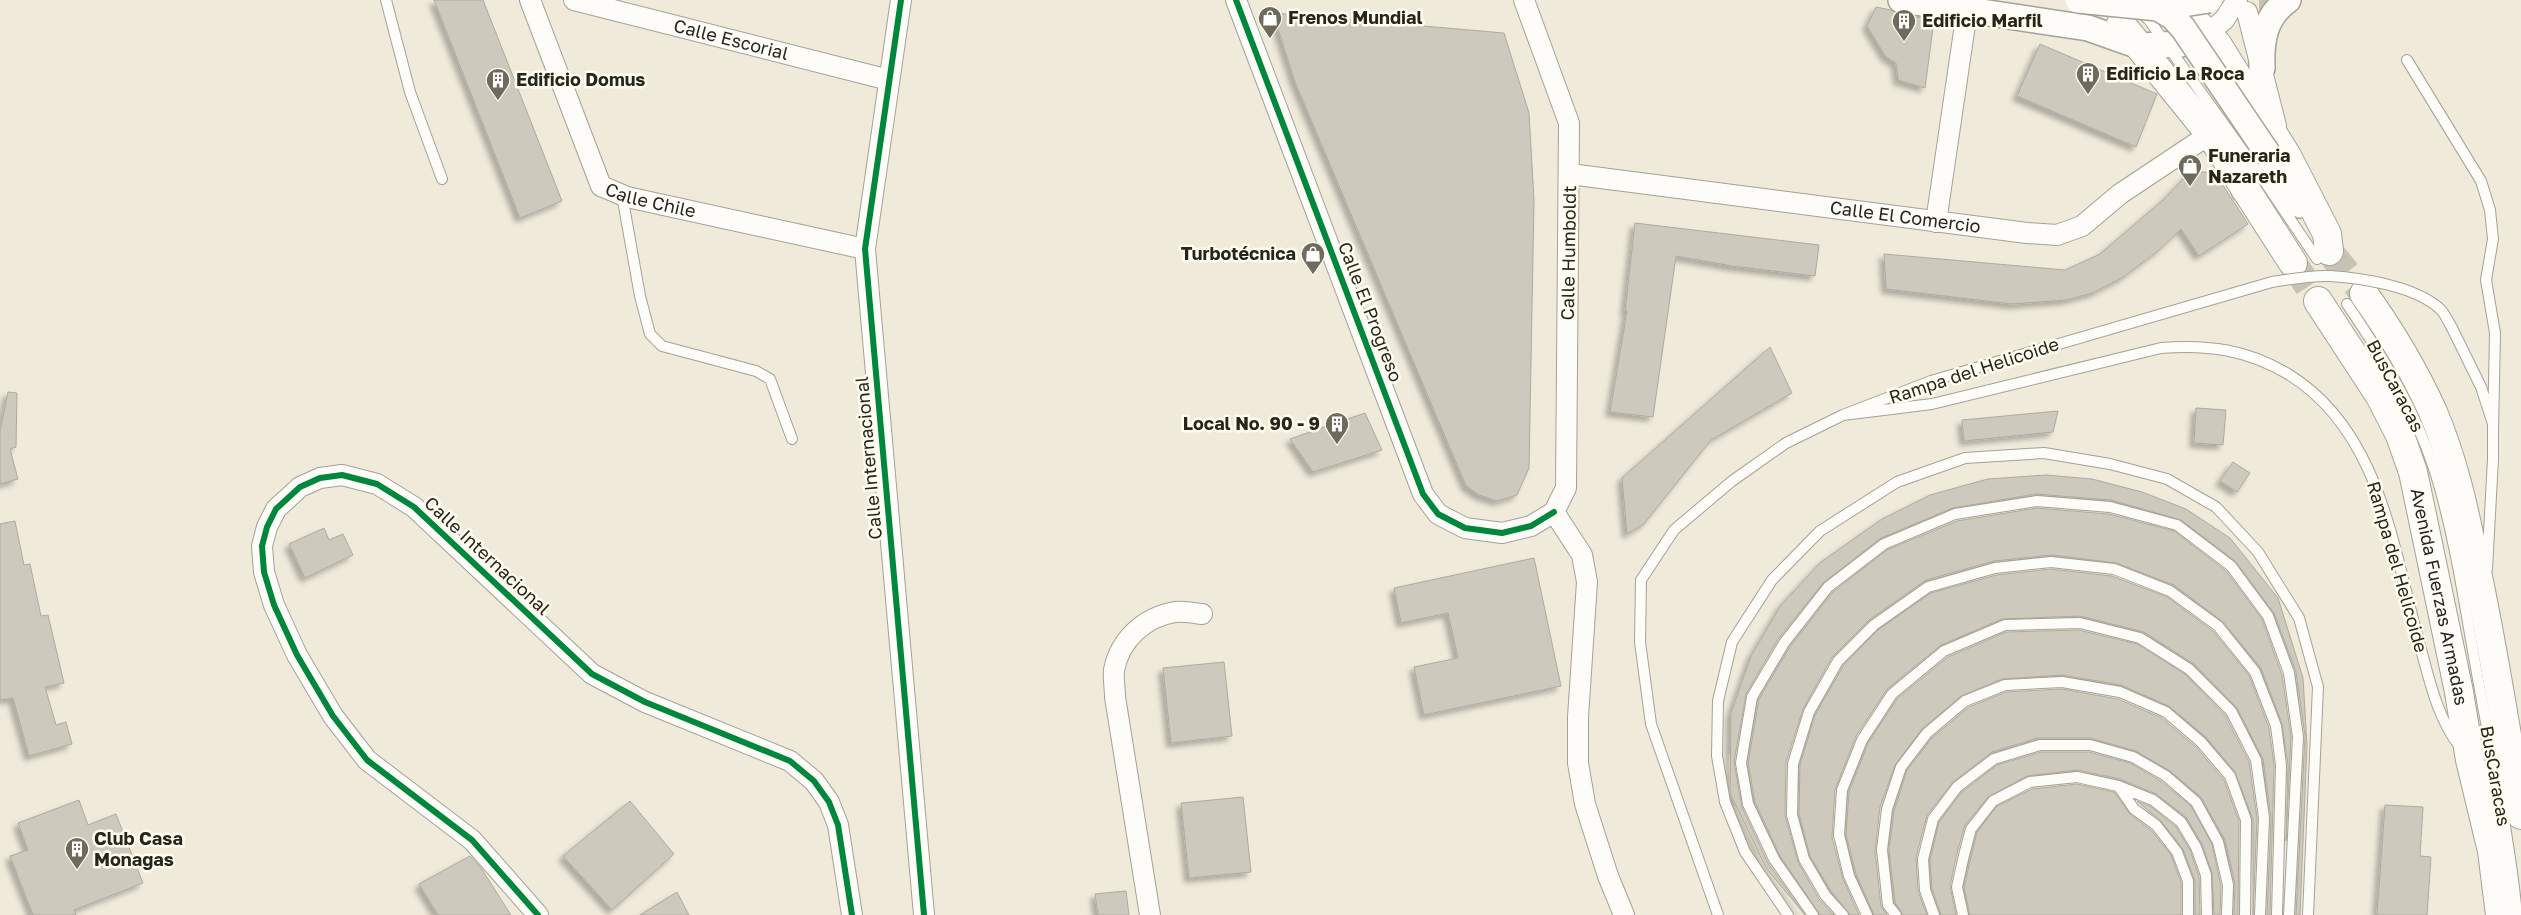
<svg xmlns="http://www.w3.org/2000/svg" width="2521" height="915" viewBox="0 0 2521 915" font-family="'Golos Text',sans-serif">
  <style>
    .building { fill: #cdc9bc; stroke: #aeaa9e; filter: url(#shadow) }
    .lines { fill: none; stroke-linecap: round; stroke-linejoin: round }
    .tertiary-tunnel { stroke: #c7c3b4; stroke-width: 25; stroke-dasharray: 25 12; stroke-linecap: butt }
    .secondary-tunnel { stroke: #c7c3b4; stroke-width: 28; stroke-dasharray: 28 14; stroke-linecap: butt }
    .service-casing { stroke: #a5a195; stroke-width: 12 }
    .minor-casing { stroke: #a5a195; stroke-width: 22 }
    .tertiary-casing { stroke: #a5a195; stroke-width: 28 }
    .secondary-casing { stroke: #a5a195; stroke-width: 30 }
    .service { stroke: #fdfcf9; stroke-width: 10 }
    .minor { stroke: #fdfcf9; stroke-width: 20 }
    .tertiary { stroke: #fdfcf9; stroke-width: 25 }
    .secondary { stroke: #fdfcf9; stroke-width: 28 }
    .service-bridge-casing { stroke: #a5a195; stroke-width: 12; stroke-linecap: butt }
    .tertiary-bridge-casing { stroke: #a5a195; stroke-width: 28; stroke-linecap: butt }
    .service-bridge { stroke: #fdfcf9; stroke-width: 10 }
    .tertiary-bridge { stroke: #fdfcf9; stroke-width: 25 }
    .cycleway-casing { stroke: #fffcf0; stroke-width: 9 }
    .cycleway { stroke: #00873e; stroke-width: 6 }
    .labels { text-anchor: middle; stroke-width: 5; stroke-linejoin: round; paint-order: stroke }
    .poi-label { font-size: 18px; font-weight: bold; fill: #28251a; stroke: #fffcf0; text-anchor: start }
    .street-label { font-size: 18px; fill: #28251a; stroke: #fffcf0 }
  </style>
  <defs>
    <filter id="shadow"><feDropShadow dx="-4.5" dy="4.5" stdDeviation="2.5" flood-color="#0004"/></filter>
  </defs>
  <rect width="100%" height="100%" fill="#efeada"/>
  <path class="building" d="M434,0H483L562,201L520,218Z
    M1876,7L1891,10L1899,14L1934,20L1925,88L1898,80L1896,63L1886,57L1867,26Z
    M1273,13L1504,33L1529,113L1534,200L1529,468L1517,495L1497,501L1479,495L1466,486L1295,82Z
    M2040,44L2157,94L2136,147L2017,96Z
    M2191,171L2215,173L2248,224L2199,256L2181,229L2158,251L2122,278L2093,293L2066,300L2012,304L1886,289L1884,254L2065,270L2100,254L2163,200Z
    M1635,223L1819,245L1815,276L1732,266L1676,256L1653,417L1610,412L1627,311H1625Z
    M1770,347L1792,393L1711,440L1644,524L1627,534L1622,478Z
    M8,392L17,393L16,447L10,449L18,479L0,484V431Z
    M2196,408L2226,410L2223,445L2194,443Z
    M2058,411L2053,432L1964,441L1962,420Z
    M1365,413L1382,450L1313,472L1290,439Z
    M2233,462L2250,473L2237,492L2220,481Z
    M2046,475L2092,479L2142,492L2186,509L2230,538L2278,598L2303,678L2307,745L2300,915H2296L2305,736L2296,672L2274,613L2235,561L2181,520L2111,500L2036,494L1953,508L1881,538L1823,583L1778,639L1746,694L1734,762L1742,807L1768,863L1805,915L1766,868L1730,793L1731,713L1751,656L1781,605L1821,562L1882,519L1930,495L1988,479Z
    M2037,508L2109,514L2174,531L2226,571L2262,619L2282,675L2291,737L2286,841L2288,765L2282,724L2261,668L2223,622L2174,585L2116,563L2052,555L1994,561L1926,580L1870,619L1832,657L1803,709L1786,762L1785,815L1798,862L1819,899L1834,915H1820L1780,856L1755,802L1748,763L1759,699L1790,647L1833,592L1887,550L1957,521Z
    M15,521L24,565L30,564L41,616L48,615L64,683L45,687L56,725L66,722L72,744L29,756L13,698L0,700V524Z
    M324,528L329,540L343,534L353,555L305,578L289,544Z
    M1534,558L1561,686L1424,715L1414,667L1458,658L1448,613L1401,623L1394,588Z
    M2051,569L2112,576L2167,597L2213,631L2249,675L2269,728L2274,765L2270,915H2267L2271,818L2263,759L2237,708L2194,664L2144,632L2080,616L2002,619L1941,645L1887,689L1856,736L1835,790L1832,837L1843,879L1859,915H1850L1831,891L1810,856L1799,814L1800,765L1815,715L1844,665L1878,630L1931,593L1996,575Z
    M2079,630L2137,644L2185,674L2225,715L2249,762L2257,818L2253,915V820L2235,772L2206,737L2169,706L2121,685L2062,675L2002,679L1961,696L1922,729L1895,765L1880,807L1875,851L1881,906L1887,915H1874L1856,874L1846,834L1849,792L1868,743L1897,699L1948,657L2006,632Z
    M1224,662L1232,736L1171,743L1163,668Z
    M2062,689L2118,699L2162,718L2196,747L2224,780L2239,821L2238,915H2234L2235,884L2225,840L2201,797L2170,771L2136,751L2090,738H2038L1992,752L1953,782L1927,815L1916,857L1918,891L1927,915H1903L1895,902L1889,850L1894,811L1907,770L1932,738L1969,707L2006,692Z
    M2041,752H2089L2130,763L2162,782L2191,806L2212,844L2221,886L2220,915H2214L2212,873L2202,844L2186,817L2156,794L2120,779L2077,770L2027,776L1988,797L1965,825L1957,853L1950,886L1956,915H1941L1932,889L1930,860L1939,822L1962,792L1997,765Z
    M2077,784L2114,792L2130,814L2151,830L2171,855L2181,882V915H1970L1964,887L1971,857L1977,832L1997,806L2032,789Z
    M1243,797L1251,872L1189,878L1181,803Z
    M79,800L88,825L116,814L143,883L74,910L76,915H33L10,856L28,850L18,823Z
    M630,801L674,854L612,910L563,856Z
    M2137,801L2150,806L2176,827L2190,850L2199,876L2200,915H2195V881L2183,849L2161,821Z
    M2385,805L2423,807L2420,856L2431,857L2427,915H2377Z
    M470,856L481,868L511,915H438L419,884Z
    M1126,891L1129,915H1098L1095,894Z
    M677,892L689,915H640Z"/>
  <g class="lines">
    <path class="tertiary-tunnel" d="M2259,0H2280"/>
    <path class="secondary-tunnel" d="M2329,251L2364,294
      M2293,263L2318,301"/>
    <g class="service-casing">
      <path id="service" d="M386,0L410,92L442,179
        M2139,11L2149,20L2261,176L2317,259
        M2407,60L2481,181L2490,210L2493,239L2486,280L2495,333L2493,431
        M622,195L640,296L650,334L662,346L756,371L770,379L792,439
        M2347,304C2386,361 2423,424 2441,492C2459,558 2468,628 2481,695C2494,768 2510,841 2517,915
        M2452,328L2481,387L2493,424V459L2487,569
        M1843,415L1932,404L2161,348C2208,344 2248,350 2288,374C2380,430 2393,548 2419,642C2429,678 2437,718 2460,747
        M2119,787L2134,809L2156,825L2177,852L2188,881V915
        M1718,915L1651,724L1640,642L1641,580L1674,530L1732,481L1786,443L1843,415L1931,381
        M1788,915L1745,852L1725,802L1717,756L1718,701L1732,642L1772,580L1820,531L1897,482L1965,458L2044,453L2110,464L2167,479L2216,507L2258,552L2299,618L2318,687L2308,915
        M1813,915L1774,859L1748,804L1741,763L1752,697L1784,643L1828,587L1884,544L1955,514L2037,501L2110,507L2177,525L2231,566L2268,616L2289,673L2298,737L2289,915
        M1843,915L1825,895L1804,859L1792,815L1793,764L1809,712L1838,661L1874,625L1928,587L1995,568L2051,562L2114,569L2170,591L2218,626L2255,672L2276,726L2281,765L2277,915
        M1867,915L1849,876L1839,835L1842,790L1862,740L1892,694L1944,651L2005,625L2080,623L2140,638L2189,669L2231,711L2256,760L2264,818L2260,915
        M1896,915L1888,905L1882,850L1887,809L1901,767L1927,733L1965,701L2005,685L2062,682L2120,692L2166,712L2201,742L2230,776L2246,820L2245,915
        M1934,915L1925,890L1923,859L1933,819L1957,787L1994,759L2040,745H2090L2133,757L2166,776L2196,802L2218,842L2228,885L2227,915
        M1963,915L1957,887L1964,855L1971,829L1993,801L2030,782L2077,777L2118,786L2153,800L2181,822L2196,847L2206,875L2207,915"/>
    </g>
    <g class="minor-casing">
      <g id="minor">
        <path id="s1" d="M530,0L601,186L627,197L865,249"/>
        <path id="s2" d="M574,0L889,80"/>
        <path d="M901,0L865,249L924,915"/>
        <path d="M1236,0L1423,494L1438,514L1465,528L1502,533L1531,526L1554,512"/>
        <path d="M1524,0L1569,123L1566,488L1554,512"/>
        <path d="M2247,12L2276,126"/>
        <path d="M2208,33L2224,20L2237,0"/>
        <path id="s3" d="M1570,174L2027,233L2057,235L2082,226L2120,194L2210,134"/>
        <path d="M1936,222L1967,11"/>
        <path d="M1554,512L1582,555L1587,582L1578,717V763L1585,804L1608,876L1624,915"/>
        <path d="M538,915L472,840L367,760L333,716L297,655L274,605L264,572L262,546L267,527L276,509L300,487L320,478L342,475L377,484L414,507L592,674L645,702L790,761L814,781L829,802L838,825L852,915"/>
        <path d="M1150,915L1115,697C1115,688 1113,678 1114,670C1120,639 1145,617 1175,612C1184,611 1194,613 1202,614"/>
      </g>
    </g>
    <g class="tertiary-casing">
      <path id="tertiary" d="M1901,0L2088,28L2139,46L2181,44L2208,33
        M2262,68C2261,41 2264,17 2288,0
        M2270,157L2300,205
        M2244,190C2244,162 2256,151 2284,156"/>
    </g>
    <g class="secondary-casing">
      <g id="secondary">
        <path d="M2183,9L2217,44L2287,156L2327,234L2329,251"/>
        <path d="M2121,24L2210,134L2293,263"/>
        <path d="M2364,294C2391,332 2414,370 2433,412C2453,459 2464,508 2474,558C2493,643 2505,729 2521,815"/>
        <path id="s4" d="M2318,301L2380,396L2400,435L2413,472L2459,692L2470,760L2492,851L2500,915"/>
      </g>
    </g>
    <use href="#service" class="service"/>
    <use href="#minor" class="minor"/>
    <use href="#tertiary" class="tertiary"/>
    <use href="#secondary" class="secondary"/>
    <g class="service-bridge-casing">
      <path id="service-bridge" d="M1931,381L2272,282C2291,279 2311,275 2330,276C2362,278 2414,286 2439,308C2445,313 2448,321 2452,328"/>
    </g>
    <g class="tertiary-bridge-casing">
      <path id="tertiary-bridge" d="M2078,0L2158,8L2209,0
        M2158,8L2173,17L2183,28L2270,157"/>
    </g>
    <use href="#service-bridge" class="service-bridge"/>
    <use href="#tertiary-bridge" class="tertiary-bridge"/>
    <g class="cycleway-casing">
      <path id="cycleway" d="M901,0L865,249L924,915
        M1236,0L1423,494L1438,514L1465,528L1502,533L1531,526L1554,512
        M538,915L472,840L367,760L333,716L297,655L274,605L264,572L262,546L267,527L276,509L300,487L320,478L342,475L377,484L414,507L592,674L645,702L790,761L814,781L829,802L838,825L852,915"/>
    </g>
    <use href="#cycleway" class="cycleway"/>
  </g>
  <defs>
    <g id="shop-pin" transform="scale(1.25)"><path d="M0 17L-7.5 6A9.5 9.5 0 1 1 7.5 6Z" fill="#6e6a5d" stroke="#fffcf0"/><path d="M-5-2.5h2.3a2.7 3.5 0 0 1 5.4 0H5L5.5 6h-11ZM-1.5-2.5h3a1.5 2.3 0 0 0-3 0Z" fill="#fff"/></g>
    <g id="building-pin" transform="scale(1.25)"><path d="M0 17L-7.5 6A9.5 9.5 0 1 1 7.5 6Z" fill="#6e6a5d" stroke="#fffcf0"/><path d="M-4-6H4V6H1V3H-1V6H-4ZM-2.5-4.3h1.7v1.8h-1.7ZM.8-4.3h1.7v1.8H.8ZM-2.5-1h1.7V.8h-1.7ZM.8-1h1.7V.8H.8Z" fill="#fff"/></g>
  </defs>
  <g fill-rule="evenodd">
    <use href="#shop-pin" x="1270" y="18"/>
    <use href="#building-pin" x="1904" y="21"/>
    <use href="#building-pin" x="2088" y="74"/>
    <use href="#building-pin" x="498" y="80"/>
    <use href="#shop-pin" x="2190" y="166"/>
    <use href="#shop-pin" x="1313" y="254"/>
    <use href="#building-pin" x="1337" y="424"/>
    <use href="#building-pin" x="77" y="849"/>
  </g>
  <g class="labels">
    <g class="poi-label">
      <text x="1288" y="24">Frenos Mundial</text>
      <text x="1922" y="27">Edificio Marfil</text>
      <text x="2106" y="80">Edificio La Roca</text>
      <text x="516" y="86">Edificio Domus</text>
      <text x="2208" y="162">Funeraria<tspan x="2208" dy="21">Nazareth</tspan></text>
      <text x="1296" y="260" text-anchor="end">Turbotécnica</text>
      <text x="1320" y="430" text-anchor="end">Local No. 90 - 9</text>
      <text x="94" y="845">Club Casa<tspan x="94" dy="21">Monagas</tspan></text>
    </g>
    <g class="street-label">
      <text dy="6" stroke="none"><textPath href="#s2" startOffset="162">Calle Escorial</textPath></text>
      <text dy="6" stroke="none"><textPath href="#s1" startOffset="251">Calle Chile</textPath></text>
      <text dy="6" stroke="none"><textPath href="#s3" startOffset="338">Calle El Comercio</textPath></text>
      <text transform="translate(1569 253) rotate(-89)" y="6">Calle Humboldt</text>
      <text transform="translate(1370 312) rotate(69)" y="6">Calle El Progreso</text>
      <text transform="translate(1974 371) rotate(-18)" y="6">Rampa del Helicoide</text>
      <text transform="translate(2395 386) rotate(62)" y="6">BusCaracas</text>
      <text transform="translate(869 458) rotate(-95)" y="6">Calle Internacional</text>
      <text transform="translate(487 556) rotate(43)" y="6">Calle Internacional</text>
      <text transform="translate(2397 567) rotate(74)" y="6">Rampa del Helicoide</text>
      <text dy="6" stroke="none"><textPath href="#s4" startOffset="324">Avenida Fuerzas Armadas</textPath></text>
      <text transform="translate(2495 776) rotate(80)" y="6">BusCaracas</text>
    </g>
  </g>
</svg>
